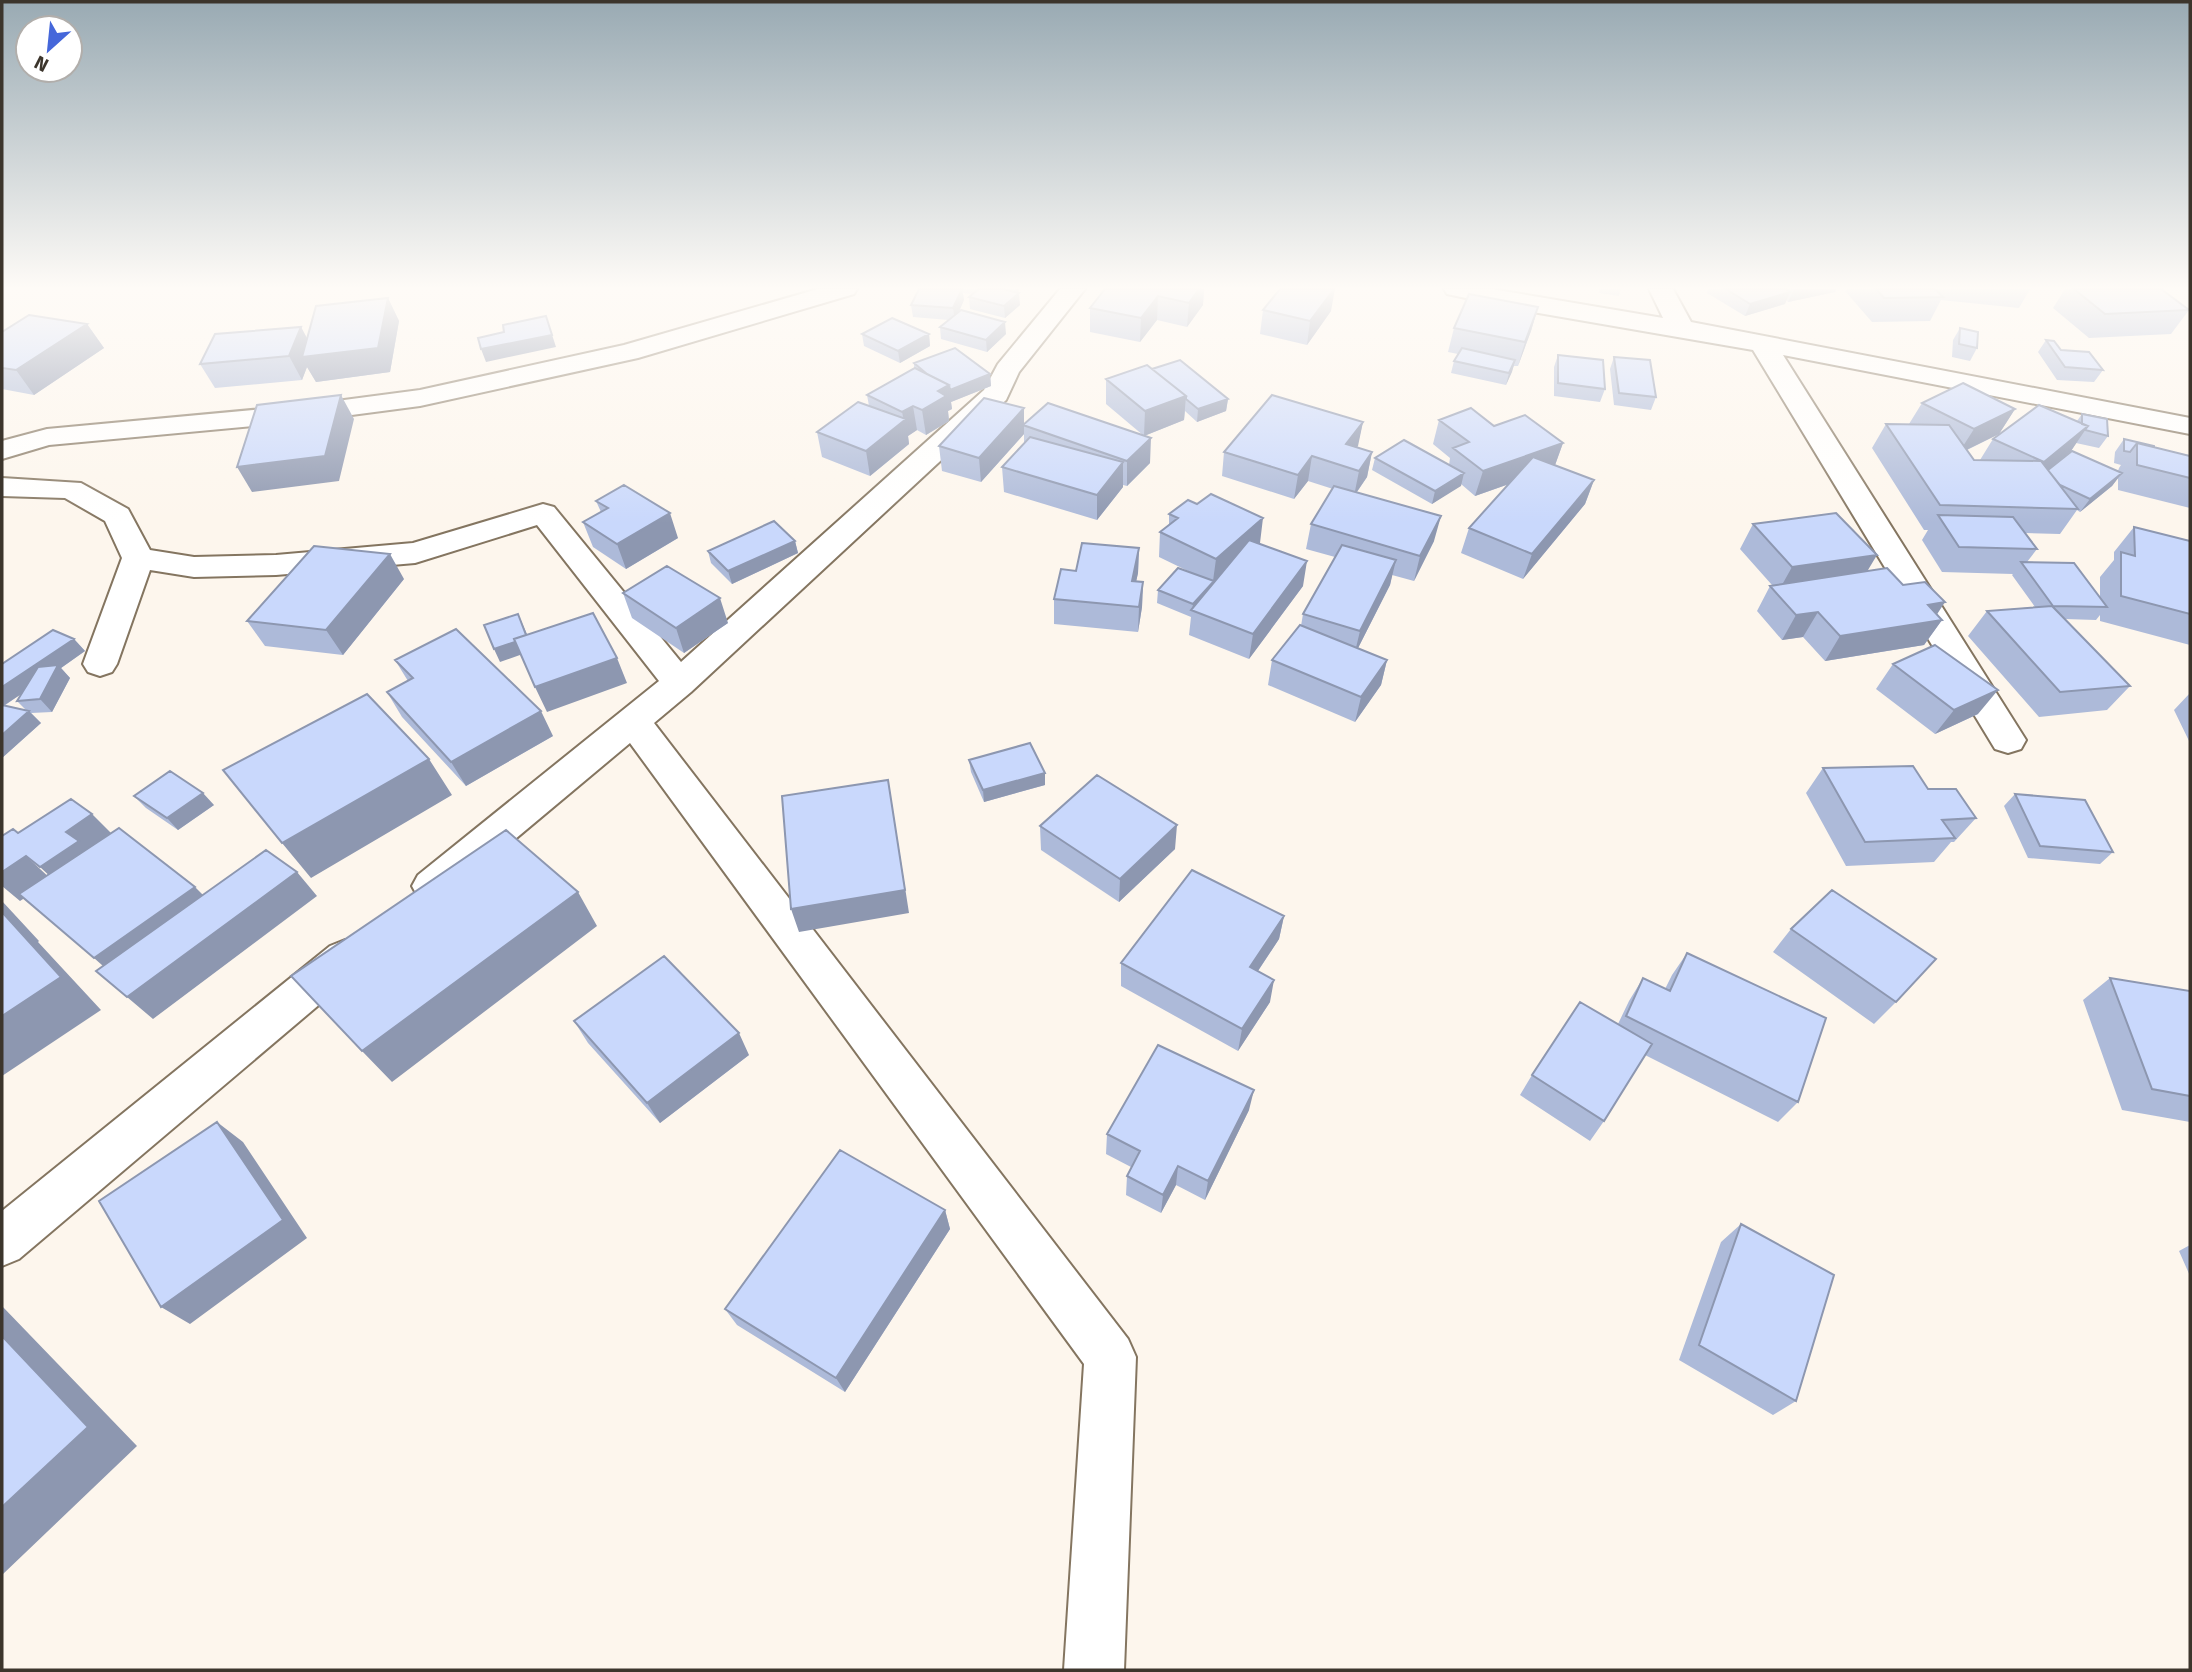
<svg xmlns="http://www.w3.org/2000/svg" width="2192" height="1672" viewBox="0 0 2192 1672" font-family="'Fira Sans',sans-serif">
  <style>
    .lines { fill: none; stroke-linecap: round; stroke-linejoin: round }
    .minor-casing { stroke: #847560; stroke-width: 4 }
    .minor { fill: #fff; fill-rule: evenodd }
    .wall { fill: #adbad9; fill-rule: evenodd }
    .shaded-wall { fill: #8d97b0 }
    .building { fill: #c9d8fc; stroke: #8d97b0; stroke-width: 2 }
  </style>
  <rect width="100%" height="100%" fill="#fdf6ed"/>
  <g class="lines">
    <g class="minor-casing">
      <path id="minor" d="M818,289H857L854,294L638,358L420,406L306,421L49,445L2,459V441L47,429L306,405L420,390L624,345Z
        M1060,289H1085L1019,372L1006,400L691,692L654,723L1128,1339L1136,1357L1124,1670H1064L1084,1364L630,743L446,897L432,902L418,897L412,886L418,875L659,681L537,525L415,563L276,575L194,577L150,570L117,664L112,672L100,676L88,672L83,664L122,558L105,521L65,498L2,496V478L81,483L128,509L150,550L194,557L276,555L413,543L543,504L554,507L681,662L984,390L998,364Z
        M1444,289H1492L1663,318L1649,289H1673L1691,322L2190,418V434L1783,355L2026,740L2021,749L2008,753L1995,749L1753,350L1527,311L1447,294Z
        M345,940L360,946L366,958L360,970L19,1259L2,1266V1211L330,946Z"/>
    </g>
    <use href="#minor" class="minor"/>
  </g>
  <path class="wall" d="M919,289H1019L1018,293L1020,305L1005,318L970,309L969,297L973,294L963,293L964,300L958,312L1006,334L987,352L941,339L940,327L949,320L913,317L911,305Z
    M1105,289H1204L1203,305L1187,327L1157,320L1140,342L1090,332V308Z
    M1599,289H1621L1619,296L1599,293Z
    M1708,289H1836L1835,292L1788,302L1786,300L1785,304L1745,316L1707,293Z
    M1846,289H2030L2019,308L1941,300L1930,321L1872,322L1845,291Z
    M2065,289H2161L2189,310L2171,334L2089,338L2053,308Z
    M388,298L399,321L390,372L316,382L307,367L302,380L215,388L200,364L301,327L307,339Z
    M1538,307L1531,331L1518,366H1514L1506,385L1451,373L1454,361L1458,354L1448,352L1454,328Z
    M1263,310L1331,311L1307,345L1260,334Z
    M87,324L104,348L34,395L2,389V332Z
    M1960,328L1977,348L1970,361L1952,357L1953,340Z
    M862,334H929L930,346L900,363L864,346Z
    M2046,340L2061,350L2103,370L2094,382L2057,380L2038,352Z
    M1558,355L1605,389L1600,402L1554,396V367Z
    M1614,357L1656,397L1651,410L1614,405L1610,369Z
    M914,363L990,374L991,386L951,402L952,409L948,411L949,421L926,435L917,430L908,436L909,444L870,476L822,457L817,432L869,406L867,395L914,368Z
    M1152,369L1228,399L1226,411L1197,422L1185,411L1184,420L1144,436L1106,404V379Z
    M1922,403L2015,409L1999,434L1967,450L1974,460H1980L1993,439L2077,421L2082,414L2108,436L2099,448L2076,443L2071,451L2048,470L2118,471L2119,468L2121,465L2114,463L2115,452L2124,439L2190,456V508L2118,490V478L2112,486L2080,512L2077,510L2060,534L2025,533L2037,549L2027,562L2100,599V577L2114,560V552L2134,527L2190,541V645L2100,621V615L2096,620L2065,619L2130,686L2107,710L2039,717L1968,636L1987,611L2035,607L2012,575L2013,574L1942,572L1922,540L1928,530H1924L1872,448L1886,424H1909Z
    M1024,408V424L1150,463L1127,486L1123,485V487L1097,520L1004,492L1002,467L1024,443V434L981,482L942,471L939,446Z
    M1439,420L1494,426L1563,443L1555,465L1594,480L1585,504L1523,579L1461,553L1469,528L1509,484L1475,496L1461,484L1432,504L1372,470L1375,458L1449,465L1450,458L1433,444Z
    M1363,422L1357,447L1372,452L1367,477L1357,492L1434,541L1414,581L1392,575L1390,585L1358,648L1387,660L1381,685L1355,722L1268,685L1272,660L1301,626L1303,614L1335,557L1306,549L1311,524L1333,489L1308,481L1294,499L1222,476L1224,452Z
    M596,501L678,538L626,569L593,547L583,522L601,512Z
    M1169,514L1260,543L1259,544L1303,586L1249,659L1189,635L1191,617L1157,603L1158,590L1190,572L1159,557L1160,532L1169,525Z
    M1753,524L1867,571L1903,585L1942,620L1924,645L1825,661L1803,637L1782,640L1757,611L1770,586L1772,585L1740,549Z
    M795,541L798,553L732,584L711,563L708,551Z
    M1139,548L1138,573L1136,581L1143,582L1142,607L1138,632L1054,624V599L1076,571Z
    M404,579L343,655L265,646L247,621Z
    M623,593L728,623L684,653L632,618Z
    M74,639L85,651L61,668L70,678L52,712L31,713L41,723L2,758V664ZM21,694L17,701L26,710L4,706Z
    M395,660L553,736L466,786L402,717L387,692L408,681Z
    M1893,664L1978,714L1935,734L1876,689Z
    M2190,693V743L2174,710Z
    M969,760L1045,785L984,802L971,772Z
    M1823,768L1928,789L1976,818L1954,842H1951L1934,862L1846,866L1806,793Z
    M2015,794L2113,852L2100,864L2028,858L2004,806Z
    M134,796L214,805L178,830L146,808Z
    M1040,826L1175,849L1119,902L1041,850Z
    M1284,916L1279,939L1258,971L1270,1002L1238,1051L1121,986V963Z
    M1791,929L1896,1002L1874,1024L1773,952Z
    M1687,953L1798,1102L1778,1122L1645,1055L1604,1121L1590,1141L1520,1095L1532,1075L1618,1024L1629,1001L1643,978L1665,989L1672,975Z
    M2110,978L2190,991V1122L2122,1110L2083,1000Z
    M574,1021L749,1055L660,1123L588,1043Z
    M1249,1110L1205,1200L1176,1185L1161,1213L1126,1195L1127,1176L1131,1167L1106,1154L1107,1134Z
    M945,1210L950,1229L845,1392L737,1325L725,1309Z
    M1741,1224L1796,1401L1773,1415L1679,1360L1721,1242Z
    M2190,1245V1276L2179,1251Z"/>
  <path class="shaded-wall" d="M962,289L964,300L955,321L953,308Z
    M1016,289H1019L1018,295L1019,293L1020,305L1005,318L1004,306L1017,295Z
    M1199,289H1204L1203,305L1187,327L1189,303Z
    M1334,289H1335L1331,311L1307,345L1310,321Z
    M1794,289H1836L1835,292L1788,302Z
    M1790,292L1785,304L1745,316L1750,304Z
    M1158,296L1157,320L1140,342L1141,318Z
    M388,298L399,321L390,372L316,382L307,367L302,380L289,356L301,327L314,351Z
    M1538,307L1531,331L1518,366L1525,342Z
    M546,316L556,347L486,362L481,349Z
    M1005,322L1006,334L987,352L986,340Z
    M87,324L104,348L34,395L16,370Z
    M929,334L930,346L900,363L898,351Z
    M1515,360L1512,372L1506,385L1509,373Z
    M990,374L991,386L951,402L952,409L948,411L949,421L926,435L922,410L938,391L949,385Z
    M341,395L354,419L339,481L252,492L237,467Z
    M1186,396L1184,420L1144,436L1145,411Z
    M1228,399L1226,411L1197,422L1198,409Z
    M913,406L917,430L908,436L909,444L870,476L866,451L904,421L902,412Z
    M1024,408V434L981,482L979,458Z
    M2015,409L1999,434L1958,454L1974,429Z
    M1363,422L1358,446L1343,466L1346,444Z
    M2088,426L2071,451L2027,486L2044,462Z
    M1151,438L1150,463L1127,486V461Z
    M1563,443L1554,468L1475,496L1483,471Z
    M1372,452L1367,477L1354,496L1359,471Z
    M1312,456L1308,481L1294,499L1298,475Z
    M1123,462V487L1097,520V495Z
    M1464,473L1461,486L1432,504L1435,491Z
    M2122,473L2112,486L2080,512L2090,499Z
    M1594,480L1585,504L1523,579L1532,554Z
    M670,513L678,538L626,569L617,544Z
    M1441,516L1434,541L1414,581L1420,556Z
    M1263,518L1260,543L1213,584L1192,611L1193,604L1213,581L1216,559Z
    M795,541L798,553L732,584L728,571Z
    M1139,548L1138,573L1131,606L1132,581Z
    M390,554L404,579L343,655L326,630Z
    M1877,555L1862,580L1778,592L1792,567Z
    M1396,560L1390,585L1354,656L1360,631Z
    M1307,561L1303,586L1249,659L1253,634Z
    M1143,582L1142,607L1138,632L1139,607Z
    M720,598L728,623L684,653L676,628Z
    M1945,602L1932,622L1942,620L1924,645L1825,661L1840,636L1928,605Z
    M1818,612L1803,637L1782,640L1796,615Z
    M518,614L534,650L500,662L494,649Z
    M74,639L85,651L61,668L70,678L52,712L40,699L55,672L3,706L2,704V687Z
    M617,658L627,683L547,712L535,687Z
    M1387,660L1381,685L1355,722L1361,697Z
    M1998,690L1978,714L1935,734L1954,710Z
    M29,711L41,723L2,758V735Z
    M541,711L553,736L466,786L451,762Z
    M429,759L452,795L311,878L282,843Z
    M1045,773V785L984,802L983,790Z
    M888,780L892,804L909,913L799,932L791,909Z
    M203,793L214,805L178,830L167,818Z
    M92,814L116,838L66,891L40,867L66,832Z
    M1177,825L1175,849L1119,902L1120,879Z
    M26,856L52,880L20,901L2,886V872Z
    M297,872L317,896L153,1019L127,997Z
    M195,887L218,910L120,981L94,958Z
    M578,892L597,926L392,1082L362,1051Z
    M2,901L39,941L38,942L101,1010L2,1076Z
    M1284,916L1279,939L1246,989L1250,967Z
    M1274,980L1270,1002L1238,1051L1242,1029Z
    M739,1033L749,1055L660,1123L647,1103Z
    M1254,1090L1249,1110L1205,1200L1208,1181Z
    M217,1122L243,1142L307,1238L190,1324L161,1307Z
    M1178,1166L1176,1185L1161,1213L1163,1195Z
    M945,1210L950,1229L845,1392L836,1378Z
    M2,1306L137,1446L2,1575Z"/>
  <path class="building" d="M919,289H962L953,308L911,305Z
    M979,289H1003L1019,293L1004,306L969,297Z
    M1105,289H1199L1189,303L1158,296L1141,318L1090,308Z
    M1280,289H1334L1310,321L1263,310Z
    M1726,289H1786L1790,292L1750,304Z
    M1876,289H1935L1943,297L1884,298Z
    M2074,289H2161L2189,310L2105,314Z
    M1469,294L1538,307L1525,342L1454,328Z
    M388,298L378,348L302,357L316,306Z
    M961,310L1005,322L986,340L940,327Z
    M29,315L87,324L16,370L2,368V332Z
    M546,316L552,335L481,349L478,338L504,332L503,325Z
    M892,318L929,334L898,351L862,334Z
    M301,327L289,356L200,364L215,334Z
    M1960,328L1978,332L1977,348L1959,344Z
    M2046,340L2054,341L2061,350L2089,352L2103,370L2065,367Z
    M955,348L990,374L950,390L949,385L927,374L914,363Z
    M1462,348L1515,360L1509,373L1454,361Z
    M1558,355L1603,360L1605,389L1558,383Z
    M1614,357L1650,360L1656,397L1619,393Z
    M1180,360L1228,399L1198,409L1186,399V396L1152,369Z
    M1147,365L1186,396L1145,411L1106,379Z
    M915,368L949,385L938,391L946,396L922,410L913,406L902,412L867,395Z
    M1963,383L2015,409L1974,429L1922,403Z
    M341,395L325,456L237,467L257,405Z
    M1272,395L1363,422L1346,444L1372,452L1359,471L1312,456L1298,475L1224,452Z
    M984,398L1024,408L979,458L939,446Z
    M858,402L906,419L866,451L817,432Z
    M1048,403L1151,438L1127,461L1023,425Z
    M2039,405L2088,426L2044,462L1993,439Z
    M1471,408L1494,426L1525,415L1563,443L1483,471L1453,448L1469,442L1439,420Z
    M2082,414L2107,419L2108,436L2085,430L2088,426L2082,424Z
    M1886,424L1949,425L1974,460L2041,461L2078,509L1940,505Z
    M1030,437L1123,462L1097,495L1002,467Z
    M2124,439L2154,446V447L2137,443L2130,452L2124,451Z
    M1404,440L1464,473L1435,491L1375,458Z
    M2137,443L2190,456V478L2137,465Z
    M2072,451L2122,473L2090,499L2060,485L2048,470Z
    M1533,457L1594,480L1532,554L1469,528Z
    M624,485L670,513L617,544L583,522L608,508L596,501Z
    M1334,486L1441,516L1420,556L1311,524Z
    M1211,494L1263,518L1216,559L1160,532L1178,518L1169,514L1188,500L1197,504Z
    M1836,513L1877,555L1792,567L1753,524Z
    M1938,515L2013,517L2037,549L1959,547Z
    M774,521L795,541L728,571L708,551Z
    M2134,527L2190,541V614L2121,596V552L2135,556Z
    M1249,540L1307,561L1253,634L1191,610Z
    M1082,543L1139,548L1132,581L1143,582L1139,607L1054,599L1061,569L1076,571Z
    M1342,545L1396,560L1360,631L1303,614Z
    M314,546L390,554L326,630L247,621Z
    M2021,562L2074,563L2107,607L2053,606Z
    M667,566L720,598L676,628L623,593Z
    M1178,568L1214,581L1193,604L1158,590Z
    M1887,568L1903,585L1925,582L1945,602L1928,605L1942,620L1840,636L1818,612L1796,615L1770,586Z
    M2052,606L2130,686L2060,692L1987,611Z
    M593,613L617,658L535,687L514,639Z
    M518,614L526,635L514,639L515,642L494,649L484,625Z
    M1300,625L1387,660L1361,697L1272,660Z
    M456,629L541,711L451,762L387,692L413,678L395,660Z
    M53,630L74,639L2,687V664Z
    M1935,645L1998,690L1954,710L1893,664Z
    M58,665L40,699L17,701L38,667Z
    M367,694L429,759L282,843L223,770Z
    M2,705L29,711L2,735Z
    M1030,743L1045,773L983,790L969,760Z
    M1913,766L1928,789H1956L1976,818L1942,820L1955,838L1865,842L1823,768Z
    M170,771L203,793L167,818L134,796Z
    M1097,775L1177,825L1120,879L1040,826Z
    M888,780L905,890L791,909L782,796Z
    M2015,794L2085,800L2113,852L2040,846Z
    M71,799L92,814L66,832L79,841L40,867L26,856L2,872V836L13,829L18,833Z
    M119,828L195,887L94,958L19,894Z
    M506,830L578,892L362,1051L291,976Z
    M266,850L297,872L127,997L96,971Z
    M1192,870L1284,916L1250,967L1274,980L1242,1029L1121,963Z
    M1832,890L1936,959L1896,1002L1791,929Z
    M2,912L61,977L2,1016Z
    M1687,953L1826,1018L1798,1102L1626,1016L1643,978L1670,991Z
    M664,956L739,1033L647,1103L574,1021Z
    M2110,978L2190,991V1096L2152,1089Z
    M1580,1002L1652,1044L1604,1121L1532,1075Z
    M1158,1045L1254,1090L1208,1181L1178,1166L1163,1195L1127,1176L1140,1151L1107,1134Z
    M217,1122L283,1220L161,1307L99,1201Z
    M840,1150L945,1210L836,1378L725,1309Z
    M1741,1224L1834,1275L1796,1401L1699,1345Z
    M2,1336L88,1427L2,1507Z"/>
  <linearGradient id="sky" x2="0" y2="1"><stop stop-color="#99aab3"/><stop offset="0.55" stop-color="#fefbf7"/><stop offset="1" stop-color="#fefbf7" stop-opacity="0"/></linearGradient>
  <rect width="2192" height="523" fill="url(#sky)"/>
  <rect width="2192" height="1672" fill="none" stroke="#3c352c" stroke-width="7"/>
  <g transform="translate(49 49) rotate(207)"><circle r="33" fill="#ffffff" stroke="#b1aeab" stroke-width="2"/>
  <path d="M0-5L12 26L0 18L-12 26Z" fill="#4567da"/>
  <text y="-10" font-size="19" font-weight="bold" text-anchor="middle" fill="#3c352c">N</text>
  </g>
</svg>
